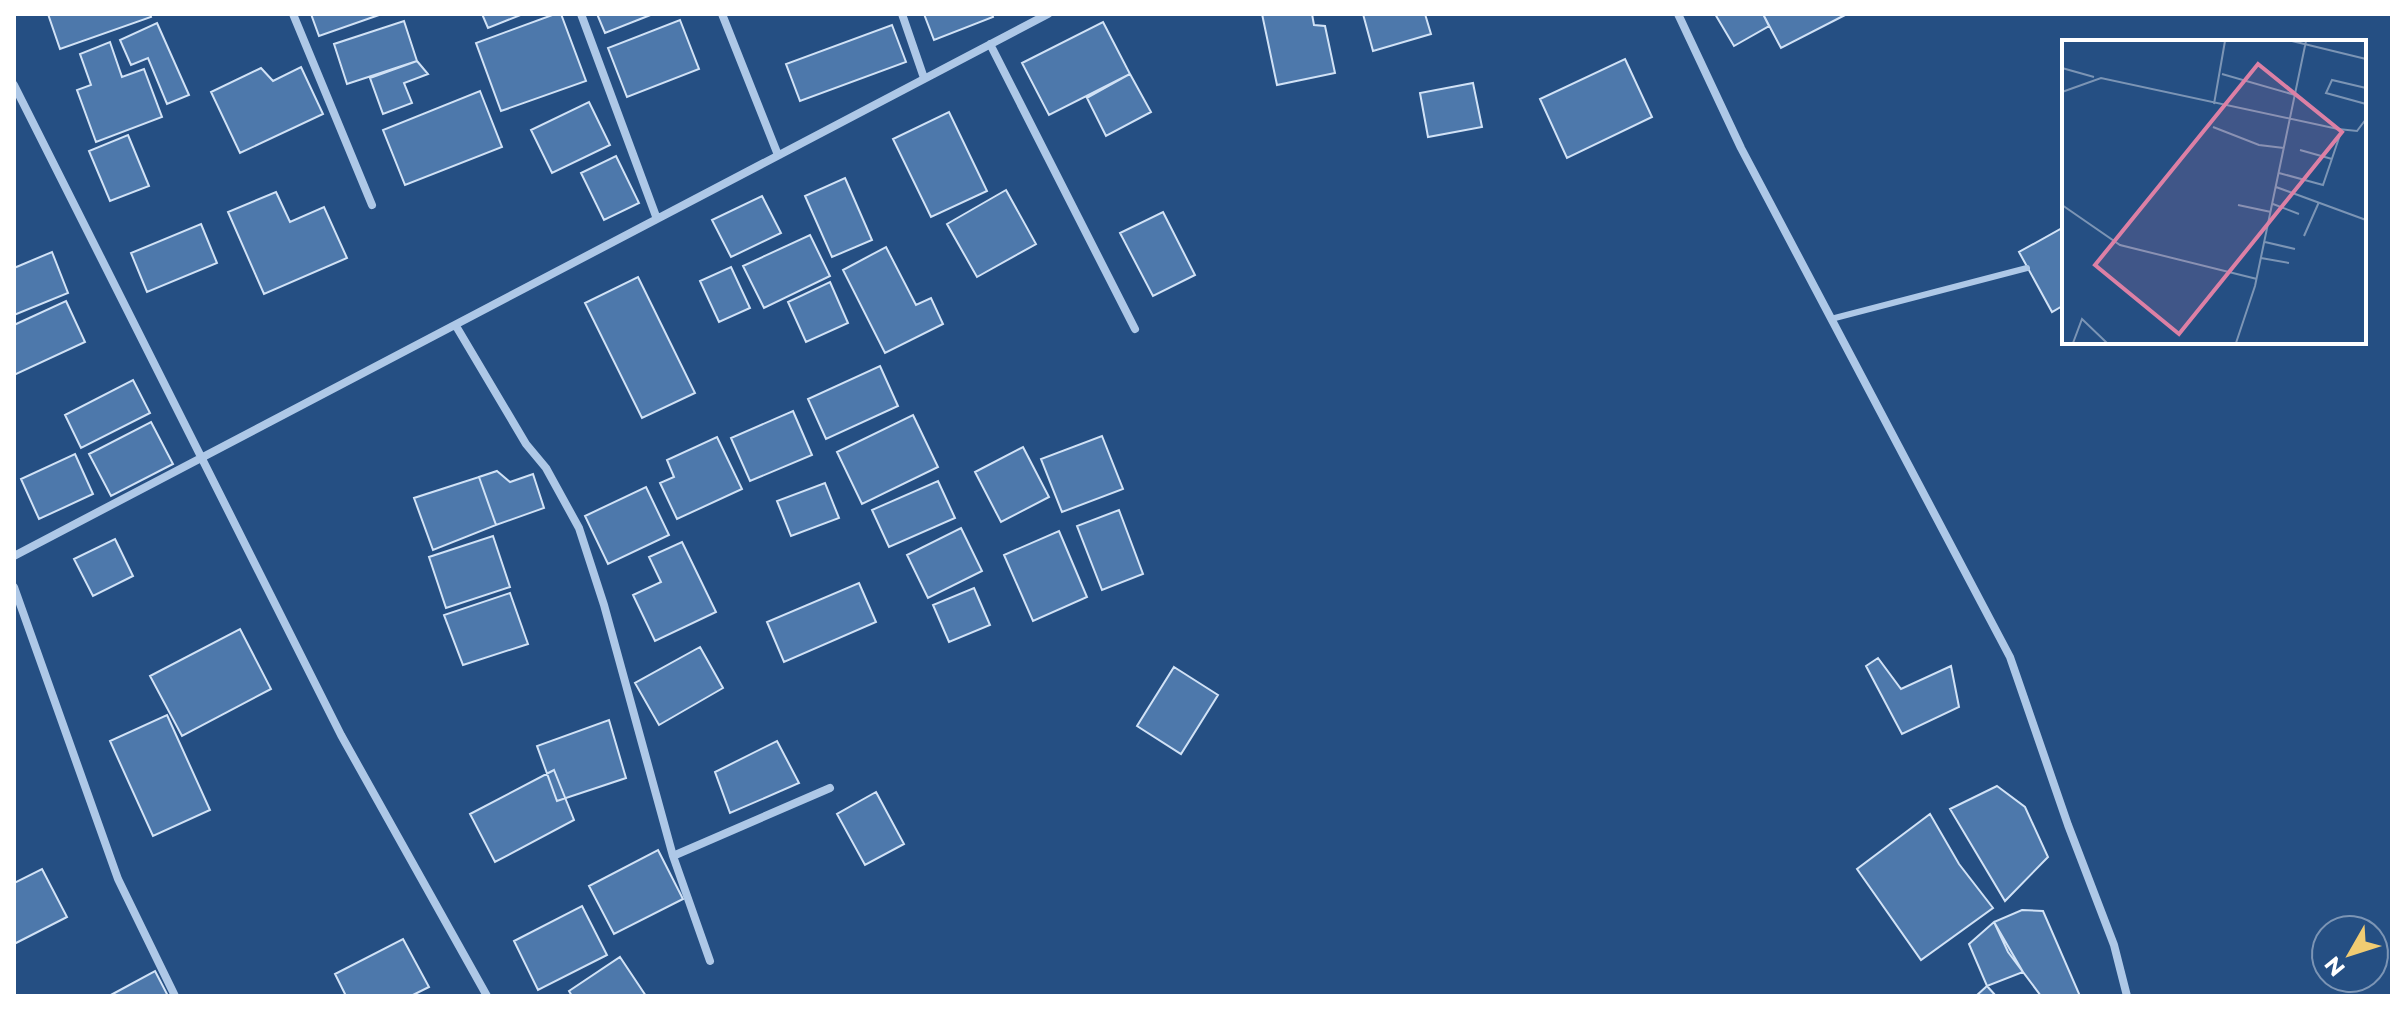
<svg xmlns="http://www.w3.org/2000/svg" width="2406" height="1010" viewBox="0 0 2406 1010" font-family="Montserrat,sans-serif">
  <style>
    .building { fill: #4d78ab; stroke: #d1e2f6; stroke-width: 2 }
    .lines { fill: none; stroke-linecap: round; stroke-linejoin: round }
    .service { stroke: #aec8e7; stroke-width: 6 }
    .minor { stroke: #aec8e7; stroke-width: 8 }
    .inset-road { fill: none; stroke: #7c95b5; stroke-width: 2 }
    .view { fill: #dd80a5; fill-opacity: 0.15; stroke: #dd80a5; stroke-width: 4 }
    .inset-edge { fill: none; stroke: #fff; stroke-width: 4 }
  </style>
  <rect width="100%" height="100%" fill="#254f83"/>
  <path class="building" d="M48,14H150L151,17L60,49Z
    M311,14H379V15L319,36Z
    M482,14H523L488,28Z
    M555,14H561L586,81L501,111L476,43Z
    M597,14H653L605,33Z
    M924,14H992L993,17L934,40Z
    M1262,14H1312L1314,25L1325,26L1335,73L1277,85Z
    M1363,14H1425L1431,34L1373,51Z
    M1715,14H1763L1769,26L1734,46Z
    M1763,14H1847L1781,48Z
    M680,20L699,69L627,97L608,48Z
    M404,21L417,61L347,84L334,44Z
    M1103,22L1130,74L1049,115L1022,63Z
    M157,23L189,95L167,104L148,58L131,65L120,40Z
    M892,25L906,62L800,101L786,64Z
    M110,42L122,77L144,69L162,117L96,142L77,90L91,85L80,54Z
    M1625,59L1652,117L1567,158L1540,99Z
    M417,61L428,74L404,83L412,103L383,114L370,78Z
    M301,67L323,114L240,153L211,92L261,68L273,81Z
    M1130,74L1151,112L1106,136L1087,98Z
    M1473,83L1482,127L1428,137L1420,93Z
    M480,91L502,147L405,185L383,130Z
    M589,102L610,145L552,173L531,130Z
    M949,112L987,191L931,217L893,139Z
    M128,135L149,186L110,201L89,151Z
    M616,156L639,203L604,220L581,173Z
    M845,178L872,240L832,257L805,196Z
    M1006,190L1036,244L977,277L947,224Z
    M276,192L290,222L324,207L347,258L264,294L228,212Z
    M762,196L781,233L731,257L712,220Z
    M1163,212L1195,275L1153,296L1120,233Z
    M201,224L217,263L147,292L131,253Z
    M2064,227V305L2052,312L2019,252Z
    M810,235L830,276L764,308L743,266Z
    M886,247L916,305L931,298L943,324L885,353L843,270Z
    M52,252L68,293L14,315V268Z
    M731,267L750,308L719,322L700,281Z
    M638,277L695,393L642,418L585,303Z
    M830,282L848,323L806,342L788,302Z
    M66,301L85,342L14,375V325Z
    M880,366L898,406L826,439L808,399Z
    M133,380L150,413L81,448L65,415Z
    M793,411L812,455L750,481L731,438Z
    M913,415L938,467L862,504L837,452Z
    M151,422L173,464L111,496L89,454Z
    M1102,436L1123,489L1062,512L1041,459Z
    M717,437L742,489L677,519L660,483L674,477L667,460Z
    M1023,447L1049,497L1001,522L975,472Z
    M75,454L93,494L39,519L21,479Z
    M497,471L510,482L533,474L544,508L496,525L479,477Z
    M479,477L496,525L433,550L414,498Z
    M938,481L955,518L889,547L872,510Z
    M825,483L839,518L791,536L777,501Z
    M646,487L669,535L608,564L585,516Z
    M1119,510L1143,574L1102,590L1077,526Z
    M961,528L982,571L928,598L907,555Z
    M1059,531L1087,597L1033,621L1004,555Z
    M493,536L510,587L446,608L429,557Z
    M115,539L133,576L93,596L74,559Z
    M682,542L716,612L655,641L633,595L661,582L649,557Z
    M859,583L876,622L784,662L767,622Z
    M974,588L990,625L949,642L933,605Z
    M510,593L528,644L463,665L444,615Z
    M240,629L271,689L182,736L150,676Z
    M700,647L723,688L659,725L635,683Z
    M1878,658L1901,689L1951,666L1959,707L1902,734L1866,666Z
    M1174,667L1218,695L1181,754L1137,726Z
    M167,715L210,810L153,836L110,741Z
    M609,720L626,778L557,801L537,746Z
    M777,741L799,783L730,813L715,772Z
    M554,770L574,820L495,862L470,814Z
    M1997,786L2025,807L2048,857L2005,901L1950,809Z
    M876,792L904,844L865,865L837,814Z
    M1930,814L1959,864L1993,908L1921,960L1857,869Z
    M658,850L683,899L614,934L589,886Z
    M42,869L67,917L14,944V883Z
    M582,906L607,955L538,990L514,941Z
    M2022,910L2043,911L2080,996H2041L2008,952L1994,922Z
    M1994,922L2023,972L1987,986L1969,944Z
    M403,939L429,987L411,996H346L335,974Z
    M620,957L646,996H572L569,991Z
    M155,971L168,996H109Z
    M1987,986L1996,996H1976Z"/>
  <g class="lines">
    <path class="service" d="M1831,319L2027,268"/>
    <path class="minor" d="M293,14L372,205
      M581,14L657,219
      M722,14L778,155
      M902,14L924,78
      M1678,14L1741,148L2010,657L2068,825L2114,945L2127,996
      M990,44L1135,329
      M14,85L341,735L487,996
      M456,326L526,444L546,468L579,528L604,605L673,856L710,961
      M14,556L1048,14
      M14,587L118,879L175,996
      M673,856L830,788"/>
  </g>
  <g transform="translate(2062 40)">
    <rect width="304" height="304" fill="#254f83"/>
    <path class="inset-road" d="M230,1L304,19M0,28L32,37M160,34L233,55M304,48L270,40L264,53L304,64M0,52L39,38L276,89L295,91L304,79M152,64L163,1M151,87L197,105L222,108M238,110L270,119M217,133L261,145L280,89M214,147L304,180M211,164L237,174M0,165L58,205L195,239M176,165L209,172M242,196L257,162M203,202L233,209M199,218L227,223M11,303L20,279L45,303M174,303L193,246L244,1"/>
    <path class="view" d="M196,24L280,92L117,294L33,225Z"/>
    <rect width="304" height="304" class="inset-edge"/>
  </g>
  <rect width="2406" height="1010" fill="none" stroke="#ffffff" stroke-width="32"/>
  <g transform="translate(2350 954) rotate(231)"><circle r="38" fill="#254f83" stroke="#7c95b5" stroke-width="2"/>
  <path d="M0-6L14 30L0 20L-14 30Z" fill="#f1cc72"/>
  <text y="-12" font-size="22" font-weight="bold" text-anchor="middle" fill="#ffffff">N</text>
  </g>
</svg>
